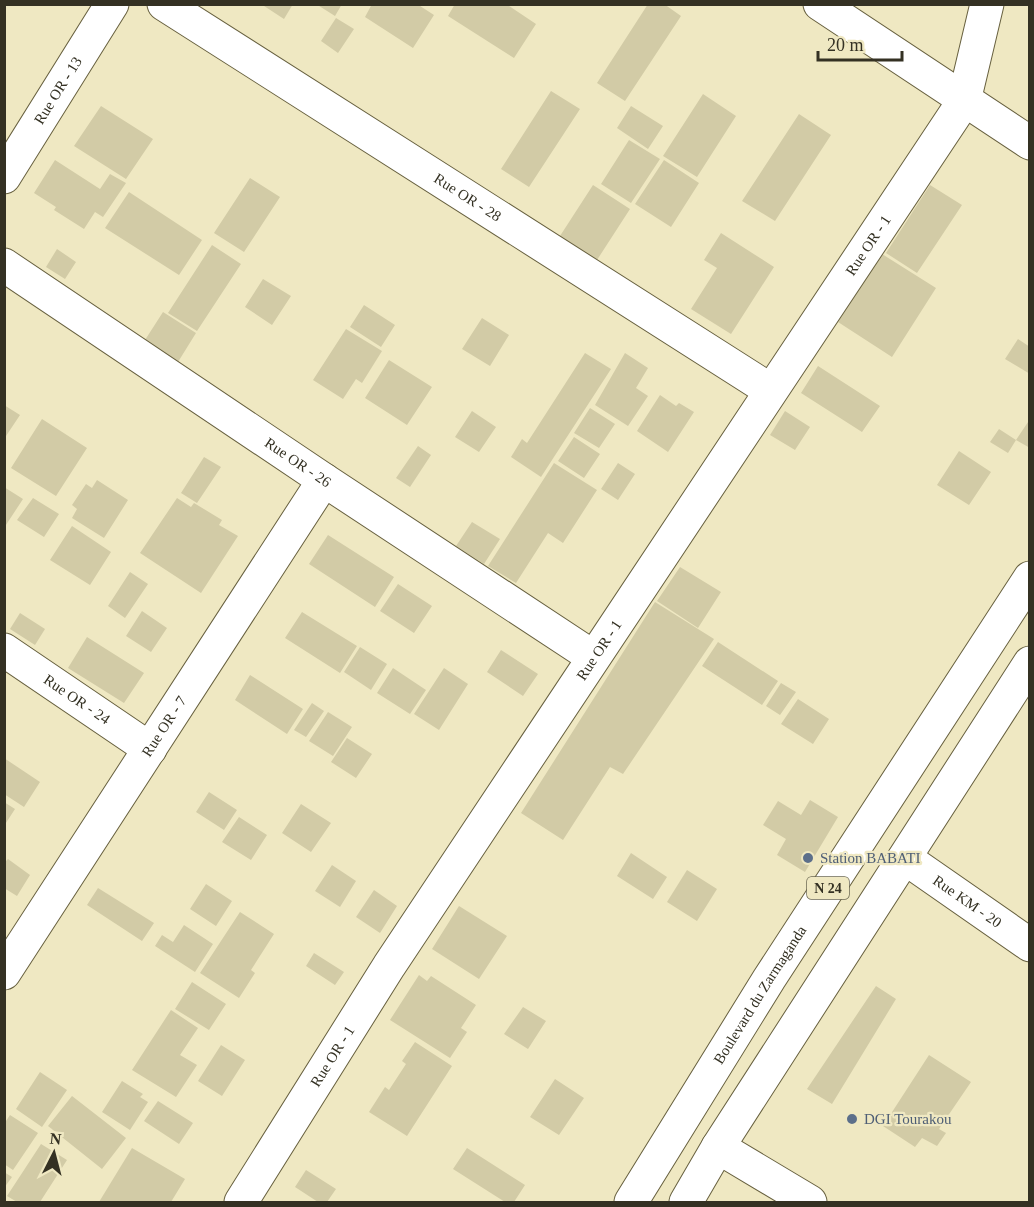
<svg xmlns="http://www.w3.org/2000/svg" width="1034" height="1207" viewBox="0 0 1034 1207" font-family="'Times New Roman',serif">
  <style>
    .building { fill: #d2cba6 }
    .lines { fill: none; stroke-linecap: round; stroke-linejoin: round }
    .minor-casing { stroke: #67603f; stroke-width: 35 }
    .major-casing { stroke: #67603f; stroke-width: 35 }
    .minor { stroke: #fff; stroke-width: 33 }
    .major { stroke: #fff; stroke-width: 33 }
    .service-dot { fill: #5c6f8a; stroke: #efe8c2; stroke-width: 2 }
    .labels { text-anchor: middle; stroke-width: 4.5; stroke-linejoin: round; paint-order: stroke }
    .shield { fill: #efe8c2; stroke: #6c6853; stroke-width: 1.5 }
    .shield-label { font-size: 14px; font-weight: bold; fill: #343123 }
    .street-label { font-size: 15px; fill: #343123; stroke: #efe8c2 }
    .service-label { font-size: 15px; fill: #4e5e75; stroke: #efe8c2; text-anchor: start }
  </style>
  <rect width="100%" height="100%" fill="#efe8c2"/>
  <path class="building" d="M261,4H293L284,19Z
    M316,4H342L335,16Z
    M372,4H417L434,15L413,48L365,17Z
    M455,4H506L536,24L514,58L448,16Z
    M648,4H664L681,16L625,101L597,83Z
    M336,18L354,29L338,53L321,41Z
    M551,91L580,109L529,187L501,169Z
    M703,94L736,116L697,177L663,156Z
    M101,106L153,139L126,179L74,146Z
    M631,106L663,126L648,149L617,128Z
    M799,114L831,135L775,221L742,201Z
    M629,140L660,159L631,203L601,184Z
    M55,160L100,189L110,174L126,183L103,217L95,212L84,229L54,210L56,207L34,193Z
    M664,160L699,183L671,227L635,204Z
    M250,178L280,197L244,252L214,233Z
    M593,185L630,209L597,260L560,236Z
    M930,185L962,205L917,273L886,253Z
    M129,192L202,240L179,275L105,228Z
    M721,233L774,267L731,334L691,309L717,268L704,260Z
    M212,245L241,264L197,331L168,313Z
    M57,249L76,262L65,279L46,267Z
    M882,254L936,288L892,357L838,322Z
    M263,279L291,296L272,325L245,307Z
    M364,305L395,325L381,347L350,327Z
    M163,312L196,333L178,362L145,340Z
    M482,318L509,335L490,366L462,349Z
    M346,329L382,351L362,383L356,379L343,399L313,380Z
    M1018,339L1030,347V374L1005,359Z
    M585,353L611,369L541,477L511,457L522,439L527,443Z
    M625,353L648,368L636,388L648,396L628,426L595,405Z
    M389,360L432,387L407,425L365,398Z
    M818,366L880,406L862,432L801,393Z
    M660,395L676,406L679,403L694,412L668,452L637,431Z
    M4,405L20,415L4,439Z
    M590,408L615,424L599,448L574,433Z
    M472,411L496,427L479,452L455,437Z
    M785,411L810,427L795,450L770,435Z
    M42,419L87,448L56,496L11,468Z
    M1030,419V448L1016,440L1008,453L990,442L999,429L1016,440Z
    M574,437L600,454L584,478L558,461Z
    M418,446L431,455L410,487L396,478Z
    M959,451L991,472L969,505L937,485Z
    M204,457L221,467L197,503L181,493Z
    M554,463L597,490L563,543L548,533L516,583L488,566Z
    M618,463L635,474L618,500L601,489Z
    M97,480L128,500L104,538L72,518L77,509L72,505L86,484L92,488Z
    M4,487L23,499L4,528Z
    M33,498L59,514L44,537L17,520Z
    M177,498L191,507L194,503L222,520L219,525L238,536L201,593L140,553Z
    M472,522L500,539L484,564L456,546Z
    M72,526L111,552L90,585L50,560Z
    M328,535L394,577L375,607L309,564Z
    M680,567L721,592L698,628L657,601Z
    M130,572L148,584L125,618L108,606Z
    M398,584L432,606L414,633L380,611Z
    M655,602L714,639L623,774L610,767L563,840L521,813Z
    M142,611L167,628L151,652L126,636Z
    M302,612L357,646L340,673L285,638Z
    M20,613L45,629L35,645L10,629Z
    M87,637L144,673L124,703L68,668Z
    M718,642L778,681L762,705L702,666Z
    M360,647L387,664L371,690L344,672Z
    M501,650L538,674L523,696L487,672Z
    M393,668L426,690L410,714L377,693Z
    M444,668L468,684L439,730L414,714Z
    M250,675L303,709L287,734L235,700Z
    M781,683L796,692L780,715L766,706Z
    M798,699L829,719L813,744L781,724Z
    M312,703L324,711L306,737L294,730Z
    M328,712L352,727L333,756L309,741Z
    M347,738L372,754L356,778L331,762Z
    M4,758L40,782L24,807L4,794Z
    M209,792L237,810L224,830L196,812Z
    M810,800L838,817L805,872L777,855L786,839L763,825L778,801L801,815Z
    M4,802L15,809L4,826Z
    M301,804L331,823L311,852L282,833Z
    M239,817L267,835L251,860L222,842Z
    M631,853L667,877L653,899L617,876Z
    M8,859L30,875L17,896L4,888V863Z
    M332,865L356,881L340,907L315,891Z
    M687,870L717,889L697,921L667,902Z
    M206,884L232,901L216,926L190,909Z
    M98,888L154,923L142,941L87,905Z
    M374,890L397,906L380,933L356,917Z
    M459,906L507,936L479,979L432,949Z
    M240,912L274,934L251,970L255,973L239,998L200,973Z
    M184,925L213,944L195,972L155,946L162,935L173,942Z
    M314,953L344,972L335,985L306,966Z
    M419,975L427,981L431,976L476,1005L461,1028L467,1032L450,1058L390,1020Z
    M192,982L226,1004L209,1030L175,1009Z
    M876,986L896,999L832,1104L807,1089Z
    M523,1007L546,1021L528,1049L504,1034Z
    M171,1010L198,1028L180,1055L197,1065L176,1097L132,1070Z
    M415,1042L452,1066L407,1136L369,1112L385,1087L389,1090L406,1064L402,1061Z
    M221,1045L245,1060L222,1096L198,1081Z
    M929,1055L971,1082L939,1129L946,1133L937,1146L922,1138L915,1147L883,1126Z
    M40,1072L67,1090L42,1127L16,1109Z
    M555,1079L584,1098L559,1135L530,1117Z
    M122,1081L143,1094L140,1097L148,1102L130,1130L102,1112Z
    M72,1096L126,1138L102,1169L48,1126Z
    M158,1101L193,1123L179,1144L144,1121Z
    M10,1115L38,1133L13,1170L4,1164V1124Z
    M41,1144L67,1160L40,1202H17L7,1196Z
    M132,1148L185,1179L171,1202H99Z
    M467,1148L525,1185L514,1202H505L453,1169Z
    M306,1170L336,1189L327,1202H318L295,1187Z
    M4,1172L12,1177L4,1188Z"/>
  <g class="lines">
    <g class="minor-casing">
      <g id="minor">
        <path id="s1" d="M164,4L770,390"/>
        <path d="M820,4L1030,143"/>
        <path id="s2" d="M4,177L112,4"/>
        <path id="s3" d="M4,265L324,480L593,657"/>
        <path id="s4" d="M4,650L150,749"/>
        <path id="s5" d="M905,858L1030,945"/>
        <path id="s6" d="M4,973L324,480"/>
        <path d="M718,1147L810,1202"/>
        <path id="s7" d="M241,1202L389,966L964,101L987,4"/>
      </g>
    </g>
    <g class="major-casing">
      <g id="major">
        <path id="s8" d="M631,1202L769,979L1030,578"/>
        <path d="M686,1202L718,1147L1030,663"/>
      </g>
    </g>
    <use href="#minor" class="minor"/>
    <use href="#major" class="major"/>
  </g>
  <g class="service-dot">
    <circle cx="808" cy="858" r="6"/>
    <circle cx="852" cy="1119" r="6"/>
  </g>
  <g class="labels">
    <rect class="shield" x="807" y="877" width="42" height="22" rx="4.5"/>
    <g class="shield-label">
      <text x="828" y="893">N 24</text>
    </g>
    <g class="street-label">
      <text dy="5" stroke="none"><textPath href="#s2" startOffset="102">Rue OR - 13</textPath></text>
      <text dy="5" stroke="none"><textPath href="#s1" startOffset="360">Rue OR - 28</textPath></text>
      <text dy="5" stroke="none"><textPath href="#s7" startOffset="1144">Rue OR - 1</textPath></text>
      <text dy="5" stroke="none"><textPath href="#s3" startOffset="354">Rue OR - 26</textPath></text>
      <text dy="5" stroke="none"><textPath href="#s7" startOffset="658">Rue OR - 1</textPath></text>
      <text dy="5" stroke="none"><textPath href="#s4" startOffset="88">Rue OR - 24</textPath></text>
      <text dy="5" stroke="none"><textPath href="#s6" startOffset="294">Rue OR - 7</textPath></text>
      <text dy="5" stroke="none"><textPath href="#s5" startOffset="76">Rue KM - 20</textPath></text>
      <text dy="5" stroke="none"><textPath href="#s8" startOffset="244">Boulevard du Zarmaganda</textPath></text>
      <text dy="5" stroke="none"><textPath href="#s7" startOffset="172">Rue OR - 1</textPath></text>
    </g>
    <g class="service-label">
      <text x="820" y="863">Station BABATI</text>
      <text x="864" y="1124">DGI Tourakou</text>
    </g>
  </g>
  <rect width="1034" height="1207" fill="none" stroke="#343123" stroke-width="12"/>
  <g transform="translate(54 1153) rotate(6)" stroke="#efe8c2" stroke-width="4.5" paint-order="stroke">
  <path d="M0-4.5L10 22L0 15L-10 22Z" fill="#343123"/>
  <text y="-9" font-size="16" font-weight="bold" text-anchor="middle" fill="#343123">N</text>
  </g>
  <path d="M818 51v9h84v-9" fill="none" stroke="#343123" stroke-width="3"/>
  <text x="827" y="51" font-size="18" fill="#343123" stroke="#efe8c2" stroke-width="4.5" paint-order="stroke">20 m</text>
</svg>
